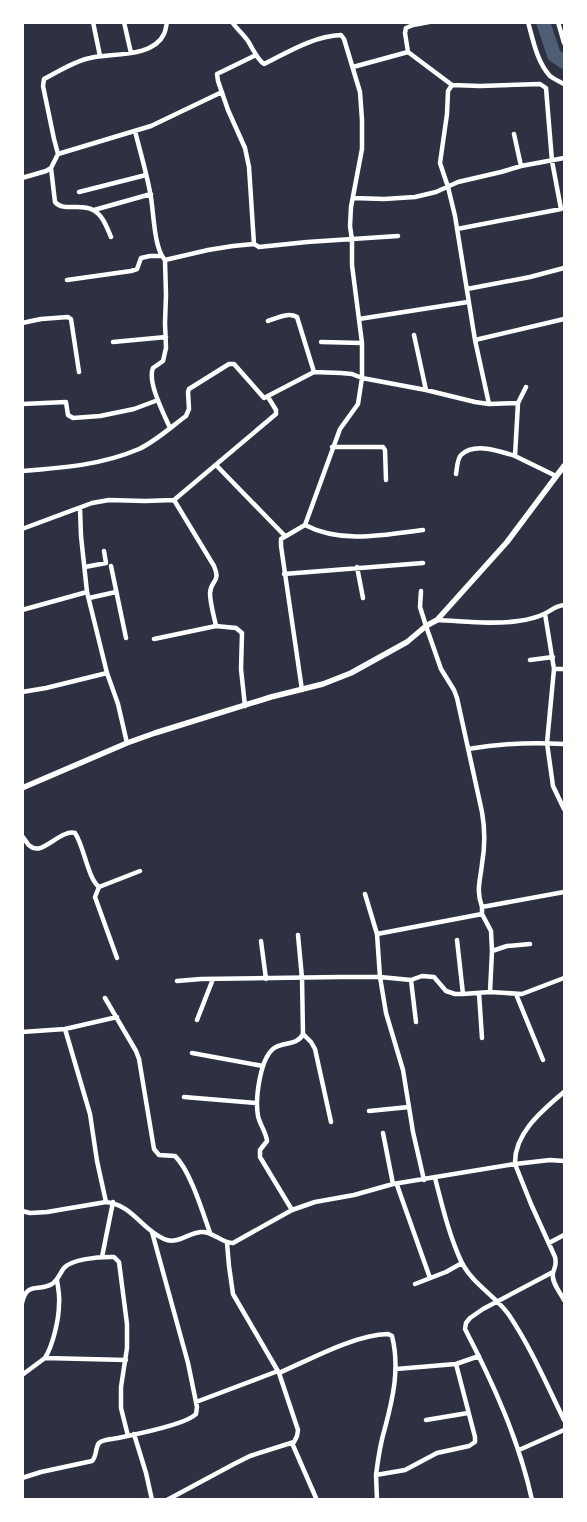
<svg xmlns="http://www.w3.org/2000/svg" width="587" height="1522" viewBox="0 0 587 1522" font-family="'Nunito Sans',sans-serif">
  <style>
    .lines { fill: none; stroke-linecap: round; stroke-linejoin: round }
    .river { stroke: #4f5d75; stroke-width: 14 }
    .minor { stroke: #fff; stroke-width: 4.5 }
    .tertiary { stroke: #fff; stroke-width: 5.5 }
  </style>
  <rect width="100%" height="100%" fill="#2d3142"/>
  <g class="lines">
    <path class="river" d="M543,22L554,55L564,62"/>
    <path class="minor" d="M93,22L100,56
      M124,22L131,53
      M232,22C237,29 243,34 248,41C253,49 257,59 264,64C288,52 314,36 341,35L344,39L360,92L362,120V149L351,207L350,226L352,240V265L362,343V378L358,404L340,429L305,525L281,539V546L302,690
      M429,22L413,25L406,28L405,33L408,52L452,85L480,86L540,84L546,88L552,161L561,209L457,229
      M528,22C533,40 537,62 550,76C554,79 560,82 564,84
      M558,22L564,43
      M353,67L408,52
      M452,85L448,91L447,114L440,163L448,187L455,216L475,340L489,404
      M135,131C140,151 146,171 150,192C154,209 153,247 165,260L166,295L165,323L166,348L163,361L153,368C147,382 164,414 170,428
      M514,134L521,166
      M58,154L54,139L43,86L44,79C58,72 74,61 90,58C111,53 153,58 164,34C166,30 166,26 167,22
      M51,168L55,202C63,212 81,203 93,210C103,215 107,228 111,237
      M22,178L46,171L51,168L58,154L151,126L222,92
      M79,192L146,175
      M353,198L384,199L415,197L436,192L458,182L501,172L521,166L564,158
      M94,210L151,194
      M254,244L249,167L245,148L228,110L218,81L217,74L256,55
      M165,260L208,250L233,246L254,244L259,247L307,242L398,236
      M67,280L131,271L137,269L141,258L150,256H162
      M467,289L530,277L564,268
      M359,319L468,302
      M268,321C277,318 288,312 297,317L314,372
      M22,323L41,319L68,317L71,319L79,372
      M414,335L426,390
      M475,340L564,319
      M113,342L166,337
      M321,342L362,343
      M518,403L526,387
      M22,404L66,402L68,415L73,418L100,416L134,409L158,400
      M332,447H383L385,450L386,480
      M216,465L285,536
      M22,471C62,468 102,465 139,449C156,441 171,427 186,416L189,409L188,392L189,389L229,364H234L264,398L314,372L341,373L352,374L362,378L426,390L475,402L489,404L518,403L515,456L556,476
      M456,474C457,469 457,459 461,455C474,442 500,451 515,456
      M174,500L214,566C221,583 211,579 210,593C210,603 214,616 216,626L236,628L242,633L241,669L245,706
      M174,500L276,414V410L268,397
      M80,508L81,536L87,592L107,673L118,704L127,743
      M305,525C341,544 384,535 423,530
      M22,529L92,503L109,500L145,501L174,500
      M111,566L126,638
      M85,567L106,563L104,551
      M357,567L363,598
      M284,574L423,563
      M421,591L420,607L426,626L441,669L454,690L457,698L482,812C485,829 485,847 482,864C480,882 476,890 482,907
      M89,598L116,592
      M22,610L87,592
      M545,614L554,669L547,743L553,786L564,809
      M437,620C463,621 491,625 518,621C526,620 536,618 544,614C552,610 555,606 564,605
      M154,639L216,626
      M530,660L553,657
      M554,669H564
      M22,692L46,688L107,673
      M468,749C502,743 529,742 564,744
      M22,836C25,839 27,844 30,846C42,857 60,829 75,833C84,846 88,879 99,887L140,871
      M99,887L95,897L117,958
      M365,894L377,934L380,977L386,1013L403,1070L413,1132L424,1180
      M482,914L491,931L492,951L490,992
      M377,934L482,914V907L564,892
      M457,940L463,994
      M261,941L266,979
      M492,951L507,946L530,944
      M411,980L416,1022
      M177,981L201,979L341,977H380L411,980L422,976L434,977L446,991L455,994H463L490,992L522,994L564,978
      M479,993L482,1038
      M516,994L543,1060
      M105,998L136,1051L139,1059L154,1149L159,1155L175,1156C190,1170 203,1213 210,1233
      M197,1020L213,979
      M65,1029L90,1114L97,1161L106,1202
      M22,1032L65,1029L117,1017
      M303,1034L311,1042L315,1049L331,1122
      M192,1053L263,1066
      M564,1092C543,1110 514,1133 515,1164L531,1204L555,1257C557,1265 555,1265 553,1273C551,1282 560,1292 564,1300
      M184,1097L257,1103
      M369,1111L409,1107
      M383,1133L393,1184
      M435,1178C442,1205 449,1235 461,1261C472,1284 496,1296 509,1315C531,1348 547,1385 564,1420
      M397,1185L430,1278
      M292,1210L260,1157V1150L267,1141C266,1132 260,1125 258,1116C255,1099 260,1055 276,1047C285,1042 298,1045 303,1034L302,978L298,935
      M22,1211L30,1213L47,1212L106,1202C133,1205 141,1229 164,1239C177,1245 188,1233 201,1232C213,1231 221,1243 233,1243L292,1210L315,1202L354,1195L393,1184L515,1164L550,1160L564,1161
      M227,1243L229,1266L233,1294L279,1373
      M549,1243L564,1235
      M102,1257L113,1202
      M415,1284L446,1272L462,1263
      M22,1303C27,1281 38,1292 52,1284C58,1280 60,1273 64,1268C72,1259 98,1257 110,1257H114L119,1262L127,1324V1348L121,1387V1408L128,1436
      M45,1358C53,1345 59,1319 59,1304C60,1296 58,1288 57,1280
      M396,1369L456,1364
      M22,1375L45,1358L126,1360
      M196,1402L278,1371
      M426,1420L468,1413
      M134,1434L146,1473L152,1500
      M292,1443L316,1498
      M519,1450L564,1430
      M22,1478L41,1472L92,1461C97,1456 95,1448 99,1443C103,1439 113,1439 118,1438C133,1435 187,1424 196,1414L197,1407L188,1363L152,1232
      M167,1500L234,1464L250,1456L294,1442L297,1436L298,1430L279,1373C311,1359 354,1335 388,1334L392,1336C400,1368 393,1398 385,1428C380,1444 378,1459 376,1475
      M377,1500L376,1475L405,1470L437,1453L469,1446L475,1442V1437L456,1364L479,1356
      M532,1500C519,1440 493,1383 465,1329L466,1323L470,1318L483,1309L553,1272"/>
    <path class="tertiary" d="M22,788L127,743L155,733L271,697L323,684L351,673L407,642L426,626L437,620L507,542L564,466"/>
  </g>
  <rect width="587" height="1522" fill="none" stroke="#ffffff" stroke-width="48"/>
</svg>
